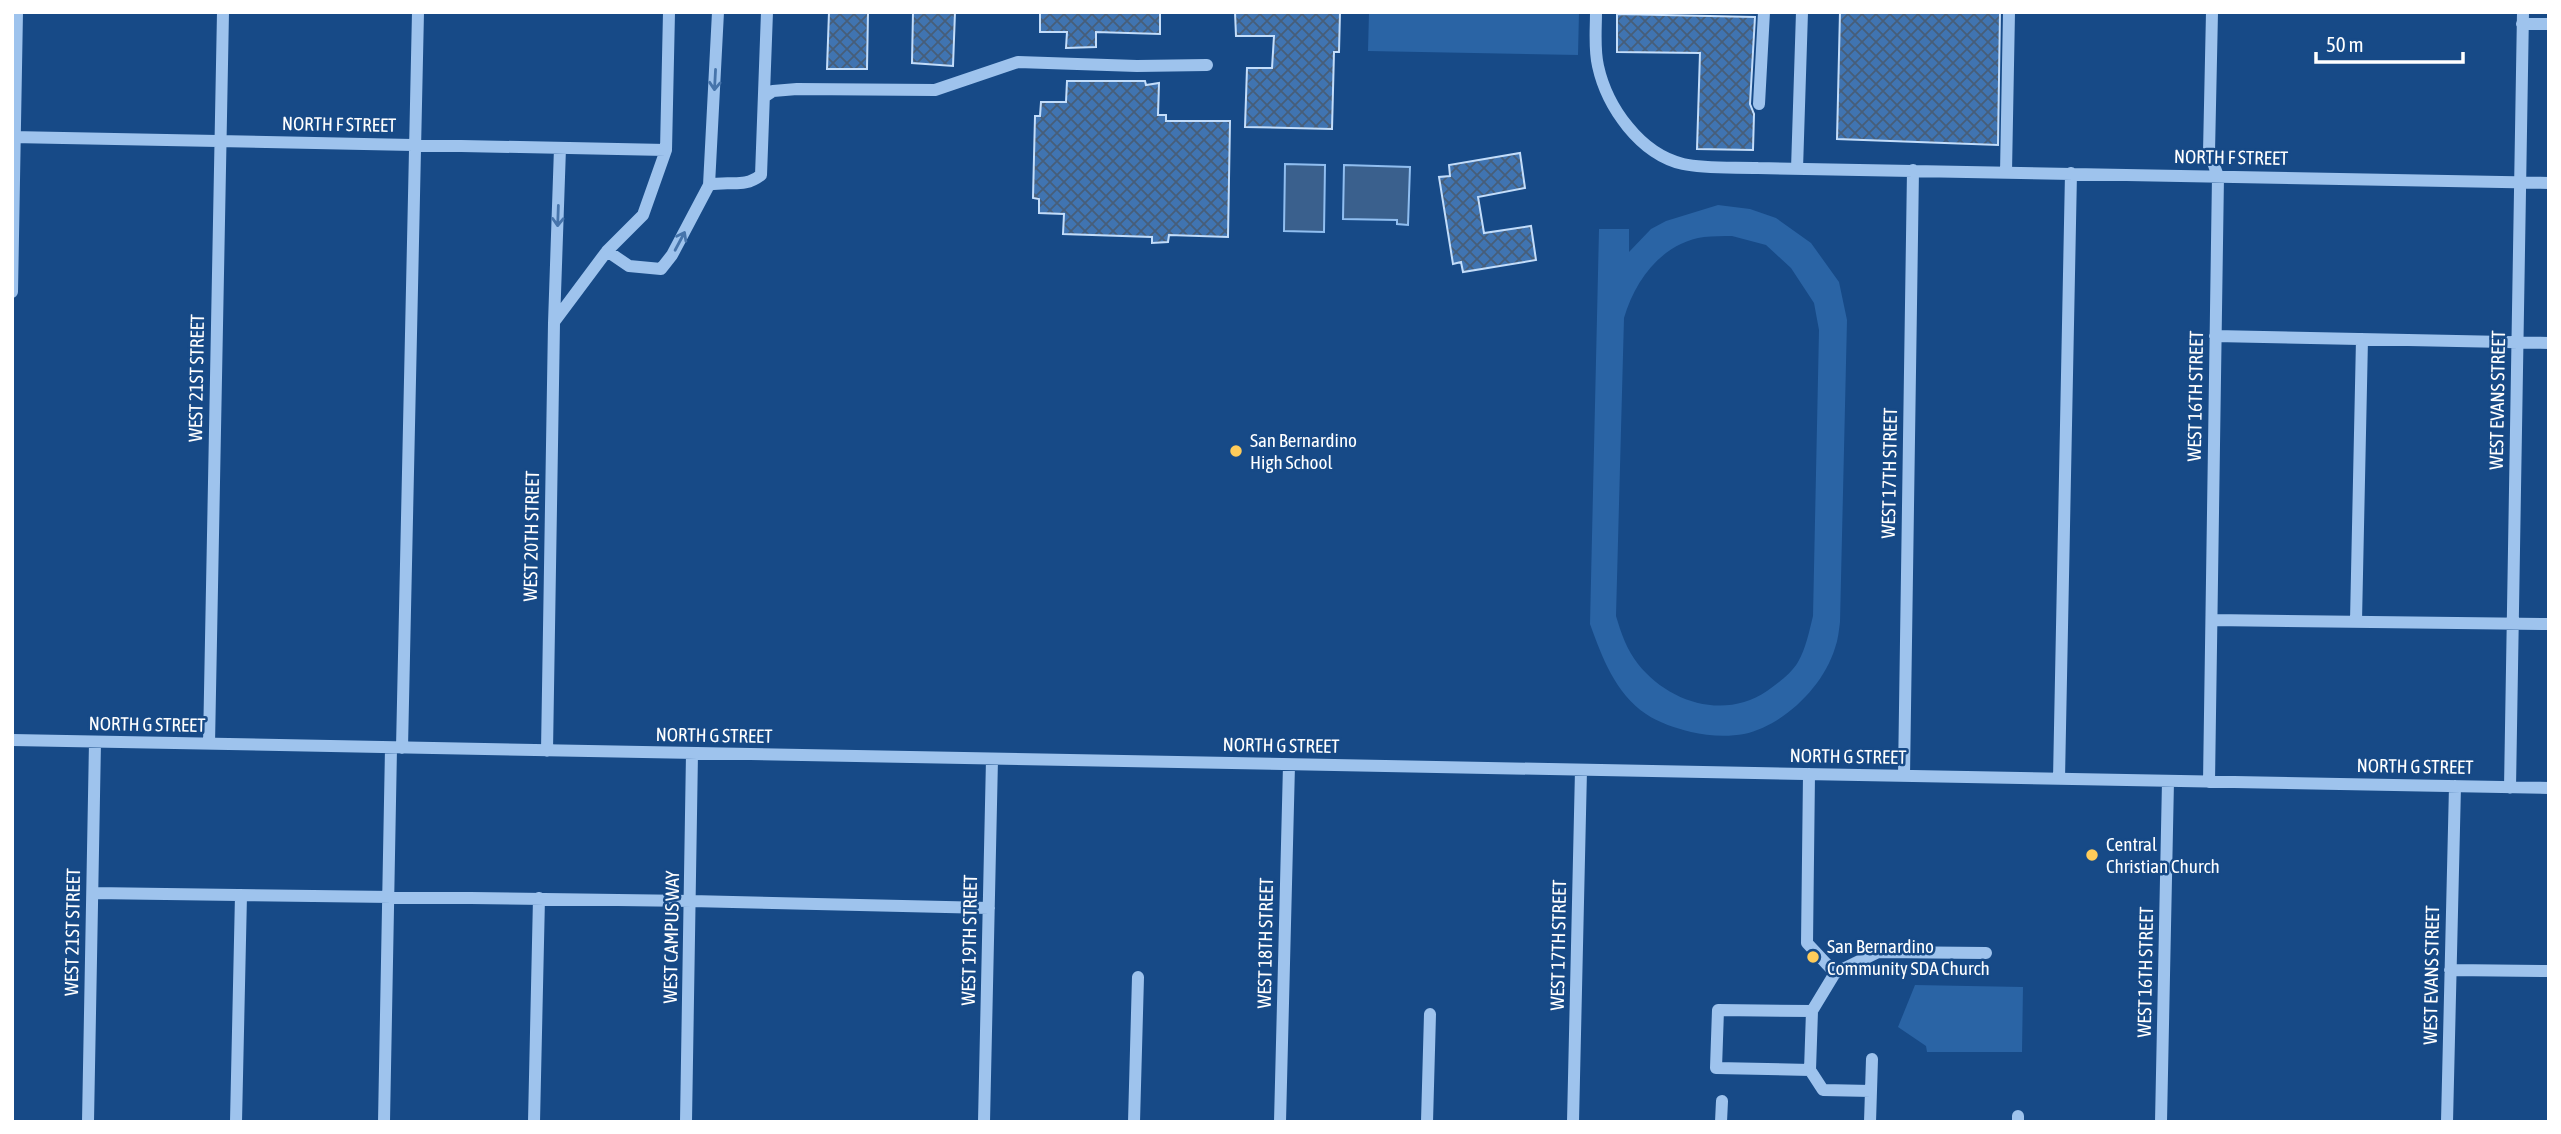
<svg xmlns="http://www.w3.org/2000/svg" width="2561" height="1134" viewBox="0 0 2561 1134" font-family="'Asap Condensed',sans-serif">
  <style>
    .green { fill: #2a64a5; fill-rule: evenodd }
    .water { fill: #3a608d; stroke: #90bef0; stroke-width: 2 }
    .building { fill: url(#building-cross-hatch); stroke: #c3ddfa; stroke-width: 2 }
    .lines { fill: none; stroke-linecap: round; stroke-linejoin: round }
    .minor { stroke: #9ec3ed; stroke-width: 12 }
    .oneway { stroke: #4674ab }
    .poi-dot { fill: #ffcc5a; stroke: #174a87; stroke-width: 2.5 }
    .labels { text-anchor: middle; stroke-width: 5; stroke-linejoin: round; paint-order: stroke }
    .street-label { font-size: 19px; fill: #fff; stroke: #174a87 }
    .poi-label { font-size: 19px; fill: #fff; stroke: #174a87; text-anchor: start }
  </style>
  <defs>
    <pattern id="building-cross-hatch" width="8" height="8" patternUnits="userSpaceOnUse" patternTransform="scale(1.75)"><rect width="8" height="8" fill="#4074b1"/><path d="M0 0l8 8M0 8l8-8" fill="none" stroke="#475e79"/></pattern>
  </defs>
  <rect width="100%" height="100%" fill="#174a87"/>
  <path class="green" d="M1369,12H1579L1578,55L1368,51Z
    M1718,205L1750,209L1776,218L1811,243L1839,282L1847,320L1840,622C1839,630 1838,640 1835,648C1823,687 1784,725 1744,734C1728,737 1707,736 1691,732C1676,728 1659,723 1646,714C1615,693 1602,657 1590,624L1599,229H1629V252L1651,229L1666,221ZM1732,236L1766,245L1791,268L1814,303L1819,330L1813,616C1809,632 1806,648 1798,662C1791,674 1778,683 1767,691C1725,720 1669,703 1638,664C1627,650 1621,633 1616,616L1624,318C1635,280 1662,243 1704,237C1713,236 1723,236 1732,236Z
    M1915,985L2023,987L2022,1052H1927L1926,1046L1898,1027Z"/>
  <path class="water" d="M1285,164L1325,165L1324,232L1284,231Z
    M1344,165L1410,167L1408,225L1397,224V220L1343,219Z"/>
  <path class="building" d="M829,12H868L867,69H827Z
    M913,12H955L953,66L912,63Z
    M1040,12H1160V34L1096,32V47L1066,48L1067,32H1040Z
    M1235,12H1340L1339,52H1334L1332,129L1245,127L1247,68H1272L1274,36H1236Z
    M1840,12H2000L1998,145L1837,139Z
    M1617,14L1755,17L1750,104L1754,114L1753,150L1697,149L1700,53L1617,52Z
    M1067,81H1145L1146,85L1159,83L1158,115H1166V121H1230L1228,237L1169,235L1168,242L1152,243V237L1063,234L1064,214L1039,213V199L1033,198L1035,116H1040L1041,102H1066Z
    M1520,153L1525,188L1478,197L1484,233L1531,226L1536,260L1463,272L1461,262L1453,264L1439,177L1450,176L1449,165Z"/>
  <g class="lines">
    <path class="minor" d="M1596,12C1596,30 1594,49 1598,66C1607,107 1640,154 1683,164C1705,169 1735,167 1758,168L2549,183
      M2522,24H2549
      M764,97L773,91L797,89L935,90L1018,62L1137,66L1207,65
      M1759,104L1764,12
      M12,137L666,150
      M1797,169L1802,12
      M2006,172L2009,12
      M709,185C730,180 743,189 761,175L767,12
      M607,251L629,266L661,269L672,255L709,185L718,12
      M12,292L17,12
      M554,322L607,251L643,215L666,150L669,12
      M2215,336L2549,343
      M2212,620L2549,624
      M2356,621L2362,339
      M12,740L2549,788
      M209,744L223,12
      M402,748L418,12
      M547,751L554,323L560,148
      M1809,774L1807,943L1835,973L1812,1011L1810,1070L1716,1068L1718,1010L1812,1011
      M1904,776L1913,170
      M2059,779L2071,173
      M2209,782L2218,176L2209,152L2212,12
      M2510,788L2523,12
      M93,893L691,901L989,908
      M2450,970L2549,971
      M1835,973L1878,952L1986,953
      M1810,1070L1823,1090L1871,1091
      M88,1122L95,742
      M236,1122L241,895
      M384,1122L391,748
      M534,1122L539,898
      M686,1122L692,753
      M984,1122L992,759
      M1134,1122L1138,977
      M1280,1122L1289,765
      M1427,1122L1430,1014
      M1573,1122L1581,770
      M1721,1122L1722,1101
      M1870,1122L1872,1059
      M2018,1122V1116
      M2161,1122L2168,781
      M2447,1122L2455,786"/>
  </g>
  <defs><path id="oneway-shaft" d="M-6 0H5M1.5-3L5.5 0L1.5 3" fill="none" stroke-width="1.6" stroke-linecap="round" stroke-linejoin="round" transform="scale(1.75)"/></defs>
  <g class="oneway">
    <use href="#oneway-shaft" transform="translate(715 80) rotate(93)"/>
    <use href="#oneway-shaft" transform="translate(558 216) rotate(92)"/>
    <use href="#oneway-shaft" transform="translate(680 241) rotate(-62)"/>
  </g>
  <g class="poi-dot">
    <circle cx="1236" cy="451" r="7"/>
    <circle cx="2092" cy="855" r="7"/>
    <circle cx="1813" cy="957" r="7"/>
  </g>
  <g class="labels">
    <g class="street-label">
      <text transform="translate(339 124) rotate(1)" y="7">NORTH F STREET</text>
      <text transform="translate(2231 157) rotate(1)" y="7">NORTH F STREET</text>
      <text transform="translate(196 378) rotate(-89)" y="7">WEST 21ST STREET</text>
      <text transform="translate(2195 396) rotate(-89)" y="7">WEST 16TH STREET</text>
      <text transform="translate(2497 400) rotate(-89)" y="7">WEST EVANS STREET</text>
      <text transform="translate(1889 473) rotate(-89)" y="7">WEST 17TH STREET</text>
      <text transform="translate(531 536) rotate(-89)" y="7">WEST 20TH STREET</text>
      <text transform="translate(147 724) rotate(1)" y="7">NORTH G STREET</text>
      <text transform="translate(714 735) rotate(1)" y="7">NORTH G STREET</text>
      <text transform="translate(1281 745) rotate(1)" y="7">NORTH G STREET</text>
      <text transform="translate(1848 756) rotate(1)" y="7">NORTH G STREET</text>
      <text transform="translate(2415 766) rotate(1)" y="7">NORTH G STREET</text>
      <text transform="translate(72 932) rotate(-89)" y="7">WEST 21ST STREET</text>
      <text transform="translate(671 937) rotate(-89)" y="7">WEST CAMPUS WAY</text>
      <text transform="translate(969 940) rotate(-89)" y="7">WEST 19TH STREET</text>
      <text transform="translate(1265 943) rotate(-89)" y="7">WEST 18TH STREET</text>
      <text transform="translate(1558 945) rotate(-89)" y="7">WEST 17TH STREET</text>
      <text transform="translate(2145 972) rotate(-89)" y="7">WEST 16TH STREET</text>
      <text transform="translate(2431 975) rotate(-89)" y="7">WEST EVANS STREET</text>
    </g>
    <g class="poi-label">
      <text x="1250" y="447">San Bernardino<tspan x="1250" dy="22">High School</tspan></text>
      <text x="2106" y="851">Central<tspan x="2106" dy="22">Christian Church</tspan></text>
      <text x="1827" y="953">San Bernardino<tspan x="1827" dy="22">Community SDA Church</tspan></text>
    </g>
  </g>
  <rect width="2561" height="1134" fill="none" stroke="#ffffff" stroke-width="28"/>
  <path d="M2316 52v10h147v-10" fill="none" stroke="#ffffff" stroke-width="3.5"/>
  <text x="2326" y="52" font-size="21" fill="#ffffff" stroke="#174a87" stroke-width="5" paint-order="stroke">50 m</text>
</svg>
